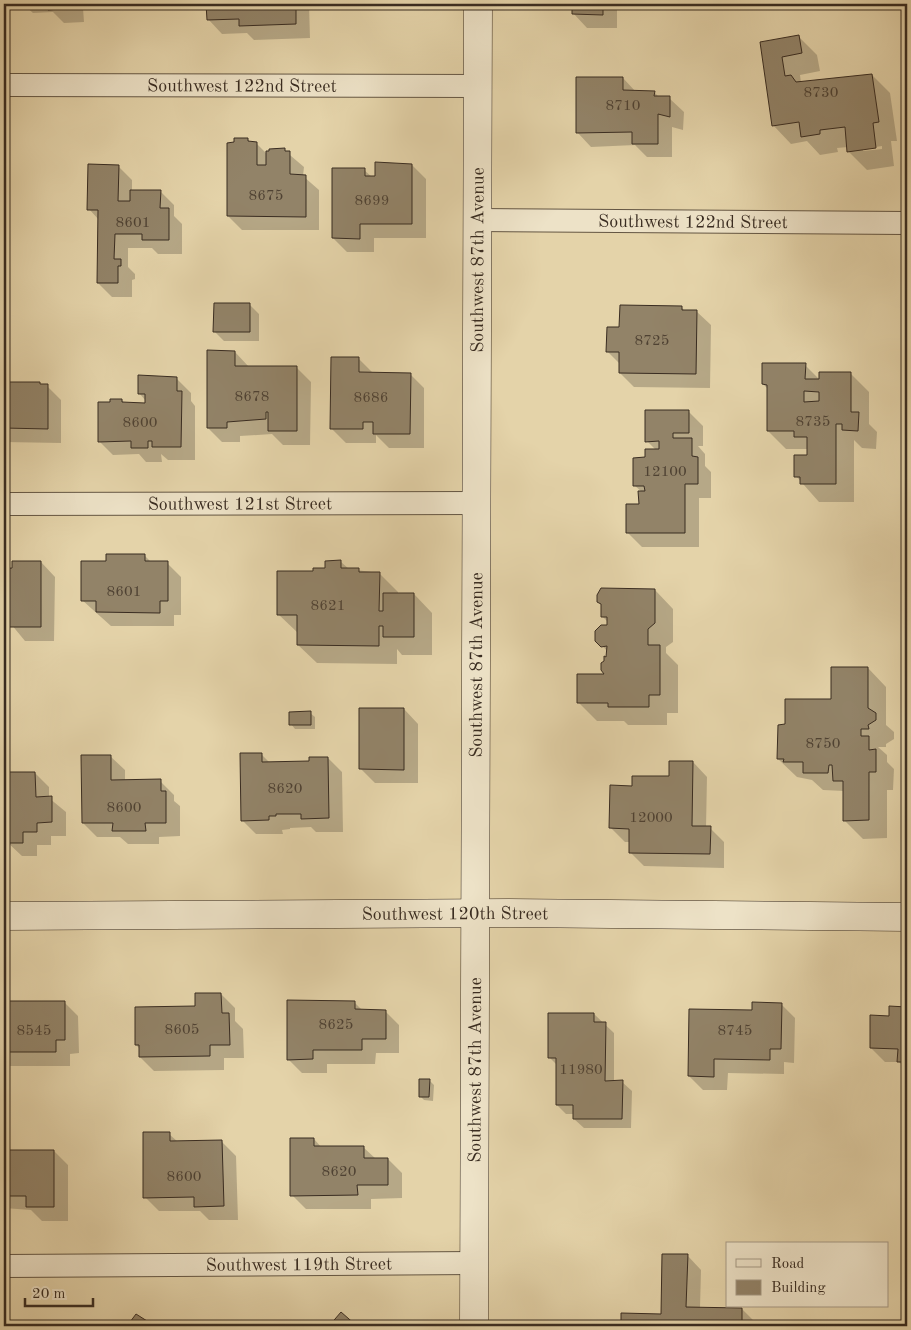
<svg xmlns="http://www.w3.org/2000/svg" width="911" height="1330" viewBox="0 0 911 1330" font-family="'Old Standard TT',serif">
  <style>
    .shadow { fill: #0003; fill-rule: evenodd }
    .building { fill: #928368; stroke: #392c21; fill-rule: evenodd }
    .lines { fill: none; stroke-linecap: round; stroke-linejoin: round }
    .street-casing { stroke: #645643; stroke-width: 24 }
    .secondary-casing { stroke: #392c21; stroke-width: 29 }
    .street { stroke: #ede2c7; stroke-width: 22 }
    .secondary { stroke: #ede2c7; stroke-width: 28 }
    .labels { text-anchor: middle; stroke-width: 4; stroke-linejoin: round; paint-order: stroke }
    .number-label { font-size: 15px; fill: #4f4233 }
    .street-label { font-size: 18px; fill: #392c21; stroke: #ede2c7 }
  </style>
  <rect width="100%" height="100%" fill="#e4d3a9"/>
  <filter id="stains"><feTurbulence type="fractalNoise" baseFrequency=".004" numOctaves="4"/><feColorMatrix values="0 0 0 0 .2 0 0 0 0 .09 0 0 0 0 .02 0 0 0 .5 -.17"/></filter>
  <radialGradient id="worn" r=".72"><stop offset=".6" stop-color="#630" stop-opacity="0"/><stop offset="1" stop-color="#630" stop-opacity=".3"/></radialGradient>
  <path class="shadow" d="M23,4H93L83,8L84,22L64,23L53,12L33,13Z
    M100,4H110L105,9Z
    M208,4H309L310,38L254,40L247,33L222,34L208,19Z
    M573,4H617V28H587L573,13Z
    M799,37L817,55L820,71L800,75L801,83L872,75L890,93L897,141H891L894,166L867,170L848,151V147L837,148L838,152L820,155L807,141L791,144L773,125L761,43ZM882,146V149L863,151V149Z
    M623,78L636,92H654L660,98H669L684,112L683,130L672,127V157H647L635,145L591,147L577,132Z
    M248,140L251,143H256L266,153L284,150L304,167L303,176L319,190V230H242L228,216Z
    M412,165L426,179V238H374V252H347L333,238L364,170L372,177Z
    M118,166L132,180V191H160L174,205V216L182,224V254H158L152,248H128V267L135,274V279L132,280V297H112L98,283L99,220L89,209Z
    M249,304L259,314V341H224L215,332Z
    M682,308L685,311H696L711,325L710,388L634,387L620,373V364L607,351L621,329Z
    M235,352L249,367L297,368L311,382L310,445H283L272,434L240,436V442H222L208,428Z
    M358,358L372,372L410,374L424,388V448H389L376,435V443H346L332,429Z
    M805,365L820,380L851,374L869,392V424L877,432L876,449L862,448L854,440V502H819L796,476L808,456V449H786L768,431V389L763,384Z
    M177,379L191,393V401L195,406V460H168L161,454L162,462H146L139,454L113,455L99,441L112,403L122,400L125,404H146V401L139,393Z
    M4,383H39L47,386L61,400V443L4,442Z
    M689,412L703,426V446H698L705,454V466L711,472V498H699V547H642L628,533L640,505L642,492L634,485L646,459L656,450L647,441Z
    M144,555L152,563H167L181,577V615H174V626H111L82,600L107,562Z
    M4,561L13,570L41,562L55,577L54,641H25L11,624H4Z
    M341,562L349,569L379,573L398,592V594H414L432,613V655H402L397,649V664L317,663L298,645V633L278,614L314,572Z
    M655,590L673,609V642L666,647V653L678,665V713H667V725H628L624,721H597L578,702L607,675L608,652L597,640L608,627V622L602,616Z
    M868,668L886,687V725L894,732V739L886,744V747H878L887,755V762L894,769L893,790H887V838L863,839L844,820V791L823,790L812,780L797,777L778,759L786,726L832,700Z
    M404,709L418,724V783H375L361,769Z
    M310,713L315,717V729H295L291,724Z
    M262,755L270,763H310L328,758L342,772L343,832H316L311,827L290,828V829L282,830L283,834H256L242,820Z
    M110,756L125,770V781H160L174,795V801L180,806V836L159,837V844H128L120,837H97L83,823Z
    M693,762L707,777L706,828H710L724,842V868L644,866L630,852V842H625L611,828L670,777Z
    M35,773L49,787V798L66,812V836H51V845H37V856H22L7,842H4V774Z
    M221,994L235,1008V1021L243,1029L244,1058H224V1070L154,1071L140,1057V1049L136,1045Z
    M4,1002H64L78,1016L79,1053L70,1054V1066H10L4,1060Z
    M355,1003L363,1011H385L399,1025V1053H376L375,1064H327V1073H302L288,1059Z
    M781,1004L795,1018L794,1063L784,1062V1074L728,1073L727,1090H703L689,1076L753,1012Z
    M890,1007L907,1008V1070L899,1062H885L871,1048L890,1017Z
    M594,1014L614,1033V1082H622L632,1091L631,1128H584L574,1119L575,1114H566L557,1105V1065L549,1057Z
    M429,1080L434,1085L433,1101L424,1100L420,1096Z
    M169,1134L178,1142H222L236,1156L238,1220H209L200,1211H159L145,1197Z
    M314,1139L322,1148L363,1147L376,1159H388L402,1173V1198L371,1199V1209H306L292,1195Z
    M4,1151H54L68,1165V1221H42L31,1210L4,1208Z
    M687,1255L701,1270L700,1308L742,1309L756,1323V1326H622V1314L662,1315Z
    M4,1322H33L38,1326H4Z
    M90,1322L97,1326H86Z"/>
  <path class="building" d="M48,4H70L71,8L48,10Z
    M206,4H296V24L239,26V19L207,20Z
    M572,4H603V15L572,14Z
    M799,35L802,53L782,57L785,76L791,75L796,82L872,74L879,122L873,123L876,148L847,152L845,127L820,130V134L801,137L799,122L772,126L760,42Z
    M576,77H623V90L655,91L654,96H670V117L658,114V144H632V132L576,133Z
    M234,138H248V141L257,142V165H266V151H269V149L285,148V151H290V174L306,175V217L227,216V143L234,142Z
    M375,162L412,164V224H360V239L332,238V168H365V176H375Z
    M88,164L119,165L118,201H130V190H161L160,208H169V240H142V234H115L114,259H121V266H118V283H97L98,210H87Z
    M214,303H250V332H213Z
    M620,305L682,306V310H697L696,374L619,373V352H606L607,327H619Z
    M207,350L235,351V366H297V431H268V412H266V419L227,422V428H207Z
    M331,357H359V372L411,373L410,434H373V422H363V429H330Z
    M762,363H806L805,379H819V372H851V412H859L858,431L842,430V424H836V484H800V477H794V455H807V437H794V431H767V385L762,384ZM804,391L819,392V401L804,402Z
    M138,375L177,377V391H182L181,447H152V441H148V448H131V441L98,442V402H110V399H122V402L145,403V394H138Z
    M4,382H40V384H48V429L4,428Z
    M645,410H689V433H673V438H692V456L698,457V484H685V533H626V504H639L638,491H645L644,486H633V458L645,457V449H659V441L645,442Z
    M106,554H145V561H168V601H160V613L96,612V601H81V561H106Z
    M341,560V568H359V572H380L379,611H383V593H414V637H383V626H379V646L297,645V615H277V571H313V568H325V561Z
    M12,561H41V627H9V611H4V569L12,568Z
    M601,588L655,589V623L648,629V645H660V695H649V707H608V703H577V674H604L601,670V663L604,661V656L606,657L607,646L601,647L595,641V631L601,625H607V617H601V604L597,602V595Z
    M831,667H868V708L876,713V720L868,725L869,729H861V736H869V750L876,749V772H869V820L843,821V781H833L832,765H829L828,773H803V762H783L784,759H777L778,725L785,724V699H831Z
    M359,708H404V770L359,769Z
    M311,711V725H289V712Z
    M240,753H262V762L309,761V757H328L329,818L301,819V814H276V816H269V820L241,821Z
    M81,755H111V780L161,779V791H166V823H145L146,831H112L113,823H82Z
    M669,761H693L692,826H711L710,854L629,853V829L609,828L610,785L632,786V776H669Z
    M4,772H35L36,797L52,796V822L37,823V832H23V843H6V828H4Z
    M195,993H221L222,1013H229L230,1045H210V1056L139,1057V1045H135V1007L195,1006Z
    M287,1000L355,1001V1009L386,1010V1039H362V1050H313V1059L287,1060Z
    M4,1001H65V1040H56V1052H4Z
    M752,1002L782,1003L781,1049H770V1060L714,1059V1077L688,1076L689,1009L752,1010Z
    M889,1006L907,1007V1062H897L898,1049L870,1048V1015L889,1016Z
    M548,1013H594V1022H606L605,1081L623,1080L622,1119H573V1105H556V1058H548Z
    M419,1079H430L429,1097H419Z
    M143,1132H170V1141L222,1140L224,1206L194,1207V1197L143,1198Z
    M290,1138H314V1146H364V1158H388V1185H357L358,1195L290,1196Z
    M4,1150H54V1207H26V1196H4Z
    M662,1254H688L686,1307L742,1308V1326H621V1313L661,1314Z
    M341,1312L357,1326H329Z
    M136,1314L155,1326H127Z
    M4,1321H34V1326H4Z"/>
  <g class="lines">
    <g class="street-casing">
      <g id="street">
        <path id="s1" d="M4,85L480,86"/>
        <path id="s2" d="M478,220L907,223"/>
        <path id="s3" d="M4,504L478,503"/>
        <path id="s4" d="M4,1266L475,1263"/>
      </g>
    </g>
    <g class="secondary-casing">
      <g id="secondary">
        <path id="s5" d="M4,916L509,913L907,917"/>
        <path id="s6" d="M474,1326L478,4"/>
      </g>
    </g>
    <use href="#street" class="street"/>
    <use href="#secondary" class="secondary"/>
  </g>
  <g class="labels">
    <g class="number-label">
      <text x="821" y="97">8730</text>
      <text x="623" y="110">8710</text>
      <text x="266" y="200">8675</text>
      <text x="372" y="205">8699</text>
      <text x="133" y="227">8601</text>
      <text x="652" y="345">8725</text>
      <text x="252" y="401">8678</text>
      <text x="371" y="402">8686</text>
      <text x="813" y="426">8735</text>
      <text x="140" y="427">8600</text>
      <text x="665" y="476">12100</text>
      <text x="124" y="596">8601</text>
      <text x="328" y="610">8621</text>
      <text x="823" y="748">8750</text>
      <text x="285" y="793">8620</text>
      <text x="124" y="812">8600</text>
      <text x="651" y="822">12000</text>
      <text x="336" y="1029">8625</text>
      <text x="182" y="1034">8605</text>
      <text x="34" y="1035">8545</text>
      <text x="735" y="1035">8745</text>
      <text x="581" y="1074">11980</text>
      <text x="339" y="1176">8620</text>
      <text x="184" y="1181">8600</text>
    </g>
    <g class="street-label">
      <text dy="6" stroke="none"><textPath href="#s1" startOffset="238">Southwest 122nd Street</textPath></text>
      <text dy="6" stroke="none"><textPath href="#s2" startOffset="215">Southwest 122nd Street</textPath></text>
      <text dy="6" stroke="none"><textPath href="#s6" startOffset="1066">Southwest 87th Avenue</textPath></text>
      <text dy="6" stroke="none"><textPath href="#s3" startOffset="236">Southwest 121st Street</textPath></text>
      <text dy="6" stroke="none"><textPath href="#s6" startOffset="661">Southwest 87th Avenue</textPath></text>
      <text dy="6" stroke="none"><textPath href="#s5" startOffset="451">Southwest 120th Street</textPath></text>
      <text dy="6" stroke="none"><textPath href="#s6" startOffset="256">Southwest 87th Avenue</textPath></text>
      <text dy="6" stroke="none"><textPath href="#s4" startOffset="295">Southwest 119th Street</textPath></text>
    </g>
  </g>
  <rect width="911" height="1330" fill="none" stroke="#e4d3a9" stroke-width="20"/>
  <rect x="5" y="5" width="901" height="1320" fill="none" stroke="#392c21" stroke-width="2.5"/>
  <rect x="10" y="10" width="891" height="1310" fill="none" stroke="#392c21"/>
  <rect x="726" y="1242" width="162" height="65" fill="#ede2c7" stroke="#a59985"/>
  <rect x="736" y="1259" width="25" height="8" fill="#ede2c7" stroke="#a59985"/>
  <text x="771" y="1268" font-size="15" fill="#392c21">Road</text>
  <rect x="736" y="1280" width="25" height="15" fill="#928368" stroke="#a59985"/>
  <text x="771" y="1292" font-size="15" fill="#392c21">Building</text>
  <path d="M25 1298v8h68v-8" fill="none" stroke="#392c21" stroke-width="2.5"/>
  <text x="32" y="1298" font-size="15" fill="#392c21" stroke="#ede2c7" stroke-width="4" paint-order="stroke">20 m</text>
  <rect width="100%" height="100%" filter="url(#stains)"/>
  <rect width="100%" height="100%" fill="url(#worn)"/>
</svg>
